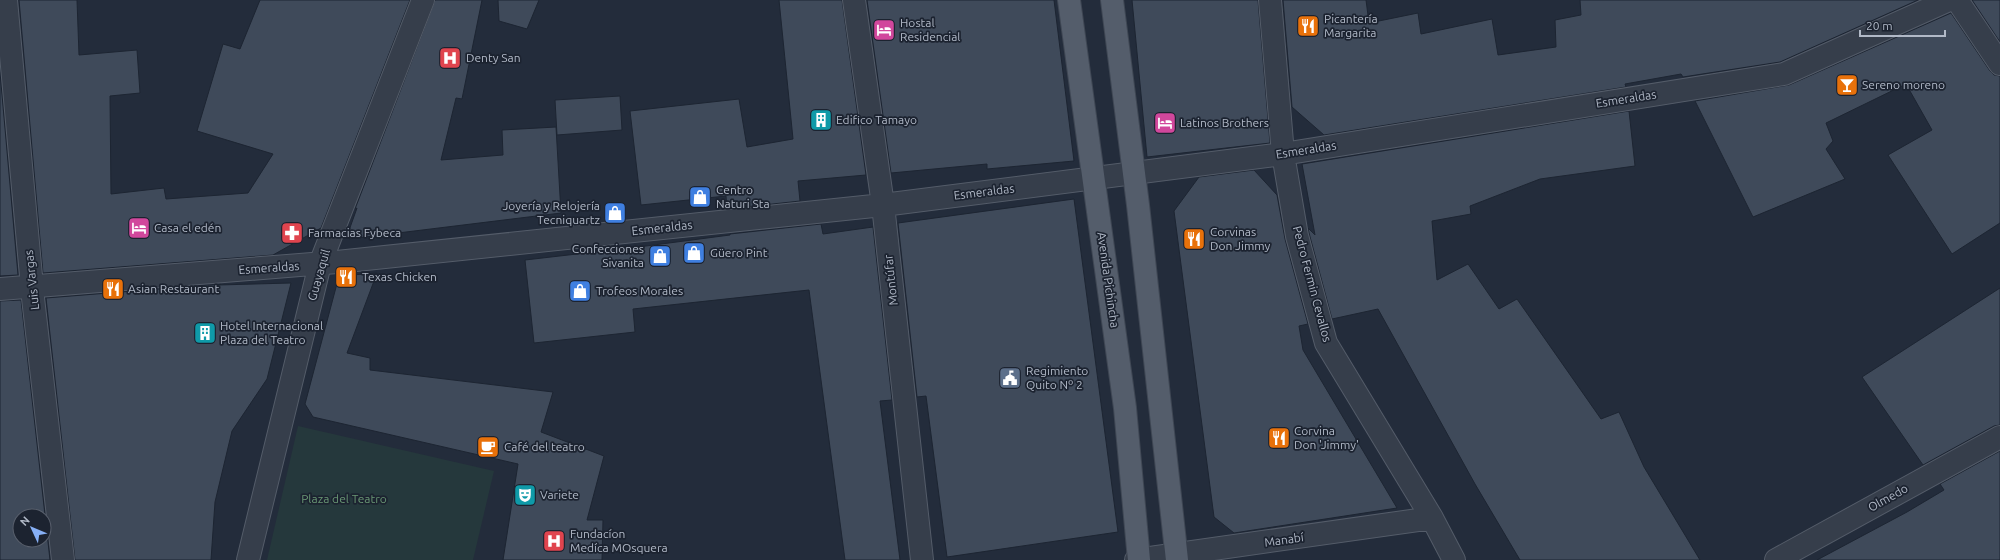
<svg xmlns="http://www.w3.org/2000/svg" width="2000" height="560" viewBox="0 0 2000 560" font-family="Ubuntu,sans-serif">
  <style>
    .green { fill: #25383c }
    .building { fill: #3f4a5a; stroke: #1d2532; fill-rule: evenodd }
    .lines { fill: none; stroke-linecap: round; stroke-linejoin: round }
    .minor-casing { stroke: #545c69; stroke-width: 24 }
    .major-casing { stroke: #3f4754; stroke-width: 24 }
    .minor { stroke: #363e4b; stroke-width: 22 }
    .major { stroke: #545d6b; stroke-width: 22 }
    .labels { text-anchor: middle; stroke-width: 3.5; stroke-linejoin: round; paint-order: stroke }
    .poi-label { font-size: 12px; fill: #b1b9c7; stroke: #1c2330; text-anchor: start }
    .street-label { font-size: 12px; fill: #b1b9c7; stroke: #1c2330 }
    .park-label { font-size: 12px; fill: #699774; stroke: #1c2330 }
  </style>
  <rect width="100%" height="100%" fill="#232c3b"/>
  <path class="green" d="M298,426L494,471L473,560H267Z"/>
  <path class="building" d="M19,0H77L79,55L137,50L140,93L110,96L111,194L164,188L166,199L248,193L273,154L197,131L223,44L240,49L260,0H410L321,228L273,255L43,273Z
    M435,0H482L462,99L456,98L441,160L503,155L502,130L556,127L561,213L349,239L350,236H347L357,208L355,209Z
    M498,0H539L527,29L499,21Z
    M779,0H842L866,175L798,181L800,201L727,209L726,196L641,205L630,111L739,99L747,147L793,139Z
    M867,0H1054L1074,161L987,169V164L891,173Z
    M1132,0H1258L1270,143L1147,157Z
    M1283,0H1366L1369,23L1418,13L1421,34L1492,19L1498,55L1556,47L1555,20L1581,15L1580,0H1918L1780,62L1683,77L1681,74L1625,84L1626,87L1324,135L1292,107Z
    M1972,0H2000V42Z
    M1951,13L1990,71L1994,75L2000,76V223L1952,254L1888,155L1932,130L1906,84L1826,123L1833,141L1826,149L1845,179L1753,217L1695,101L1789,85Z
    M0,72L18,275L0,276Z
    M620,96L622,130L557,135L555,100Z
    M1629,111L1635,166L1540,179L1470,206L1471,214L1432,221L1437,280L1468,264L1499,309L1517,299L1601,419L1619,412L1644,467L1700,560H1520L1475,484L1378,309L1332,319L1309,233L1308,228L1315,235L1302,164Z
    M1254,170L1277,195L1285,239L1308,324L1299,326L1303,350L1397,508L1234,533L1214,517L1174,211L1199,177Z
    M1074,199L1118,532L947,557L926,396L917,397L898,223Z
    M821,224L823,234L873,227L892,400L880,401L900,560H845L809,290L633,309L635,332L534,343L525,260L646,246L730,235V234Z
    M377,273L347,353L370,358V370L553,392L541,432L604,456L587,520H603L602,560H503L518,464L313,417L305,404L339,276Z
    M291,283L267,379L232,431L215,502L211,560H75L46,298L221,284L218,285Z
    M2000,288V425L1994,426L1923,465L1862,377Z
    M21,300L50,560H0V301ZM20,516H44V540H20Z
    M2000,451V560H1817L1907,512L1944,490L1940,484Z"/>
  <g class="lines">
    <g class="minor-casing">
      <path id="minor" d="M6,0L33,298L63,560
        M854,0L883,205L922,560
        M1270,0L1283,154L1297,236L1326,343L1432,518L1454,560
        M1957,0L2000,64
        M0,289L337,262L883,205L1283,154L1784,74L1949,0
        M248,560L320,264L423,0
        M1136,560L1432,518
        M1776,560L2000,437"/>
    </g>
    <g class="major-casing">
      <path id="major" d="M1069,0L1125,408L1139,560
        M1112,0L1138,205L1177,560"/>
    </g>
    <use href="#minor" class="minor"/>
    <use href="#major" class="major"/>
  </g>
  <defs>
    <g id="restaurant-square" transform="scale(1.15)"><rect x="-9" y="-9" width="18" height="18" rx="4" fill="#e8710a" stroke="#1c2330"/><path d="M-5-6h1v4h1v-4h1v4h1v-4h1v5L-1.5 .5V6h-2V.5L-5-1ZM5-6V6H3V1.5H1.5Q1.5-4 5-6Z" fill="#fff"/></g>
    <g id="hotel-square" transform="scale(1.15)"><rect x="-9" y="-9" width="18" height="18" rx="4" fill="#d1479c" stroke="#1c2330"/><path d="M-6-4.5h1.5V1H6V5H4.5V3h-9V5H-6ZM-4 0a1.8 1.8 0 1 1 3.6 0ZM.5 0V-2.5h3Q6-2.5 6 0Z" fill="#fff"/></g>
    <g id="hospital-square" transform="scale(1.15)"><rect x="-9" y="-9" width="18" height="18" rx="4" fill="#e0444e" stroke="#1c2330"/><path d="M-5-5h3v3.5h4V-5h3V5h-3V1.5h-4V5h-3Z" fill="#fff"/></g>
    <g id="bar-square" transform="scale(1.15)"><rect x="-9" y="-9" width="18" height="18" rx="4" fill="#e8710a" stroke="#1c2330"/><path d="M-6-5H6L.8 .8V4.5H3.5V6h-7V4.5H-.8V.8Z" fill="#fff"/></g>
    <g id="building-square" transform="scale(1.15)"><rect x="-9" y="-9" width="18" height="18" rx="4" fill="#0f9aa8" stroke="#1c2330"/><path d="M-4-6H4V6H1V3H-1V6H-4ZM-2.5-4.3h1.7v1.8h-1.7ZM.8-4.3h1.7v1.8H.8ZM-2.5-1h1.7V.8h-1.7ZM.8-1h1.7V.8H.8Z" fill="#fff"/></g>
    <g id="shop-square" transform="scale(1.15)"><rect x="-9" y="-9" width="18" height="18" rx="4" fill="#3f7fe0" stroke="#1c2330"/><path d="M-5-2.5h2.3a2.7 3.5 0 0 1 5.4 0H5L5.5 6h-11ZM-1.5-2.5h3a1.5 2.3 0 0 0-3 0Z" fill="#fff"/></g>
    <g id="pharmacy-square" transform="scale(1.15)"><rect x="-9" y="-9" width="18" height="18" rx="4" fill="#e0444e" stroke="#1c2330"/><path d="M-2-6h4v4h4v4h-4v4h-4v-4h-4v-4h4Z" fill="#fff"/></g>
    <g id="civic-square" transform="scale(1.15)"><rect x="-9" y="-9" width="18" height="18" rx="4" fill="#5c6f8a" stroke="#1c2330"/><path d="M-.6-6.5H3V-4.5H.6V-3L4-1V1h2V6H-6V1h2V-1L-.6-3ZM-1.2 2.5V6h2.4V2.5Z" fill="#fff"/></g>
    <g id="cafe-square" transform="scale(1.15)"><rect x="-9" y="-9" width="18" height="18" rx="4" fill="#e8710a" stroke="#1c2330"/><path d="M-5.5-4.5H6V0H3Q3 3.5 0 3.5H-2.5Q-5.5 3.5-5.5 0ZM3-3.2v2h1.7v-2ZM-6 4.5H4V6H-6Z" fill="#fff"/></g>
    <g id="theatre-square" transform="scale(1.15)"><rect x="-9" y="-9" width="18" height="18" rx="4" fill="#0f9aa8" stroke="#1c2330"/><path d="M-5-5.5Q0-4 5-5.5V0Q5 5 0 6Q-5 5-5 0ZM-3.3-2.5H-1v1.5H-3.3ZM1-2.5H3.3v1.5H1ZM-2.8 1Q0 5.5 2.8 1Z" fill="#fff"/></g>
  </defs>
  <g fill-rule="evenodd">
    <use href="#restaurant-square" x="1308" y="26"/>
    <use href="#hotel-square" x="884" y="30"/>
    <use href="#hospital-square" x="450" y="58"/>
    <use href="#bar-square" x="1847" y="85"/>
    <use href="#building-square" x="821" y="120"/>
    <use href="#hotel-square" x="1165" y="123"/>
    <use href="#shop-square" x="700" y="197"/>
    <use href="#shop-square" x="615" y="213"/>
    <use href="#hotel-square" x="139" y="228"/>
    <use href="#pharmacy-square" x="292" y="233"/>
    <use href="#restaurant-square" x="1194" y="239"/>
    <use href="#shop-square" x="694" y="253"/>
    <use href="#shop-square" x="660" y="256"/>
    <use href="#restaurant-square" x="346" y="277"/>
    <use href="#restaurant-square" x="113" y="289"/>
    <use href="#shop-square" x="580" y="291"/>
    <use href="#building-square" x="205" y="333"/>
    <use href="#civic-square" x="1010" y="378"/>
    <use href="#restaurant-square" x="1279" y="438"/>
    <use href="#cafe-square" x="488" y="447"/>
    <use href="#theatre-square" x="525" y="495"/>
    <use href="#hospital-square" x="554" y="541"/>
  </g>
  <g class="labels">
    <g class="poi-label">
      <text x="1324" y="23">Picantería<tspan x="1324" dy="14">Margarita</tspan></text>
      <text x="900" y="27">Hostal<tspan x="900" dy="14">Residencial</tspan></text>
      <text x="466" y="62">Denty San</text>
      <text x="1862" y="89">Sereno moreno</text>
      <text x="836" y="124">Edifico Tamayo</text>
      <text x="1180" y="127">Latinos Brothers</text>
      <text x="716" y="194">Centro<tspan x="716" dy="14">Naturi Sta</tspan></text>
      <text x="600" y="210" text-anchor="end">Joyería y Relojería<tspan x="600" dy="14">Tecniquartz</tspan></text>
      <text x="154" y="232">Casa el edén</text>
      <text x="1210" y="236">Corvinas<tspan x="1210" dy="14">Don Jimmy</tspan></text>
      <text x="308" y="237">Farmacias Fybeca</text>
      <text x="644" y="253" text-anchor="end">Confecciones<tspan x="644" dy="14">Sivanita</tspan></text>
      <text x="710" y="257">Güero Pint</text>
      <text x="362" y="281">Texas Chicken</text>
      <text x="128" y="293">Asian Restaurant</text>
      <text x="596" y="295">Trofeos Morales</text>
      <text x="220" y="330">Hotel Internacional<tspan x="220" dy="14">Plaza del Teatro</tspan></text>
      <text x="1026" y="375">Regimiento<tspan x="1026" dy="14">Quito Nº 2</tspan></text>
      <text x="1294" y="435">Corvina<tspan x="1294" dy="14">Don 'Jimmy'</tspan></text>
      <text x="504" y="451">Café del teatro</text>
      <text x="540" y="499">Variete</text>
      <text x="570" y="538">Fundacíon<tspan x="570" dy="14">Medíca MOsquera</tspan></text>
    </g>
    <g class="street-label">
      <text transform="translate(1626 99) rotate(-9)" y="4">Esmeraldas</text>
      <text transform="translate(1306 150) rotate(-9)" y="4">Esmeraldas</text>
      <text transform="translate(984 192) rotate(-7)" y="4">Esmeraldas</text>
      <text transform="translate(662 228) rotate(-6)" y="4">Esmeraldas</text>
      <text transform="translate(269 268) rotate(-4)" y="4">Esmeraldas</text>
      <text transform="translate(319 275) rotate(-74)" y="4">Guayaquil</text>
      <text transform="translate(32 280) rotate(-96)" y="4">Luis Vargas</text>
      <text transform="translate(891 280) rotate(-96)" y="4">Montúfar</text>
      <text transform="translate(1108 280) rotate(82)" y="4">Avenida Pichincha</text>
      <text transform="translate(1312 284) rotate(75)" y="4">Pedro Fermin Cevallos</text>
      <text transform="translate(1888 498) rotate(-29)" y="4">Olmedo</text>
      <text transform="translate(1284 540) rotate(-8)" y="4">Manabí</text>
    </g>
    <g class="park-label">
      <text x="344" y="503">Plaza del Teatro</text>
    </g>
  </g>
  <g transform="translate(32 528) rotate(314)"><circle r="19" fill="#1c2330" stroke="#585f6c"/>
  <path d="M0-3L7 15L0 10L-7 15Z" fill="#87b0f6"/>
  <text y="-6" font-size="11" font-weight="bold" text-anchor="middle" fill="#b1b9c7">N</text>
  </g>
  <path d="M1860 30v6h85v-6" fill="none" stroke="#b1b9c7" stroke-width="2"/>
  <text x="1866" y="30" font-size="12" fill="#b1b9c7" stroke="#1c2330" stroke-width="3" paint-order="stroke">20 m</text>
</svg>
